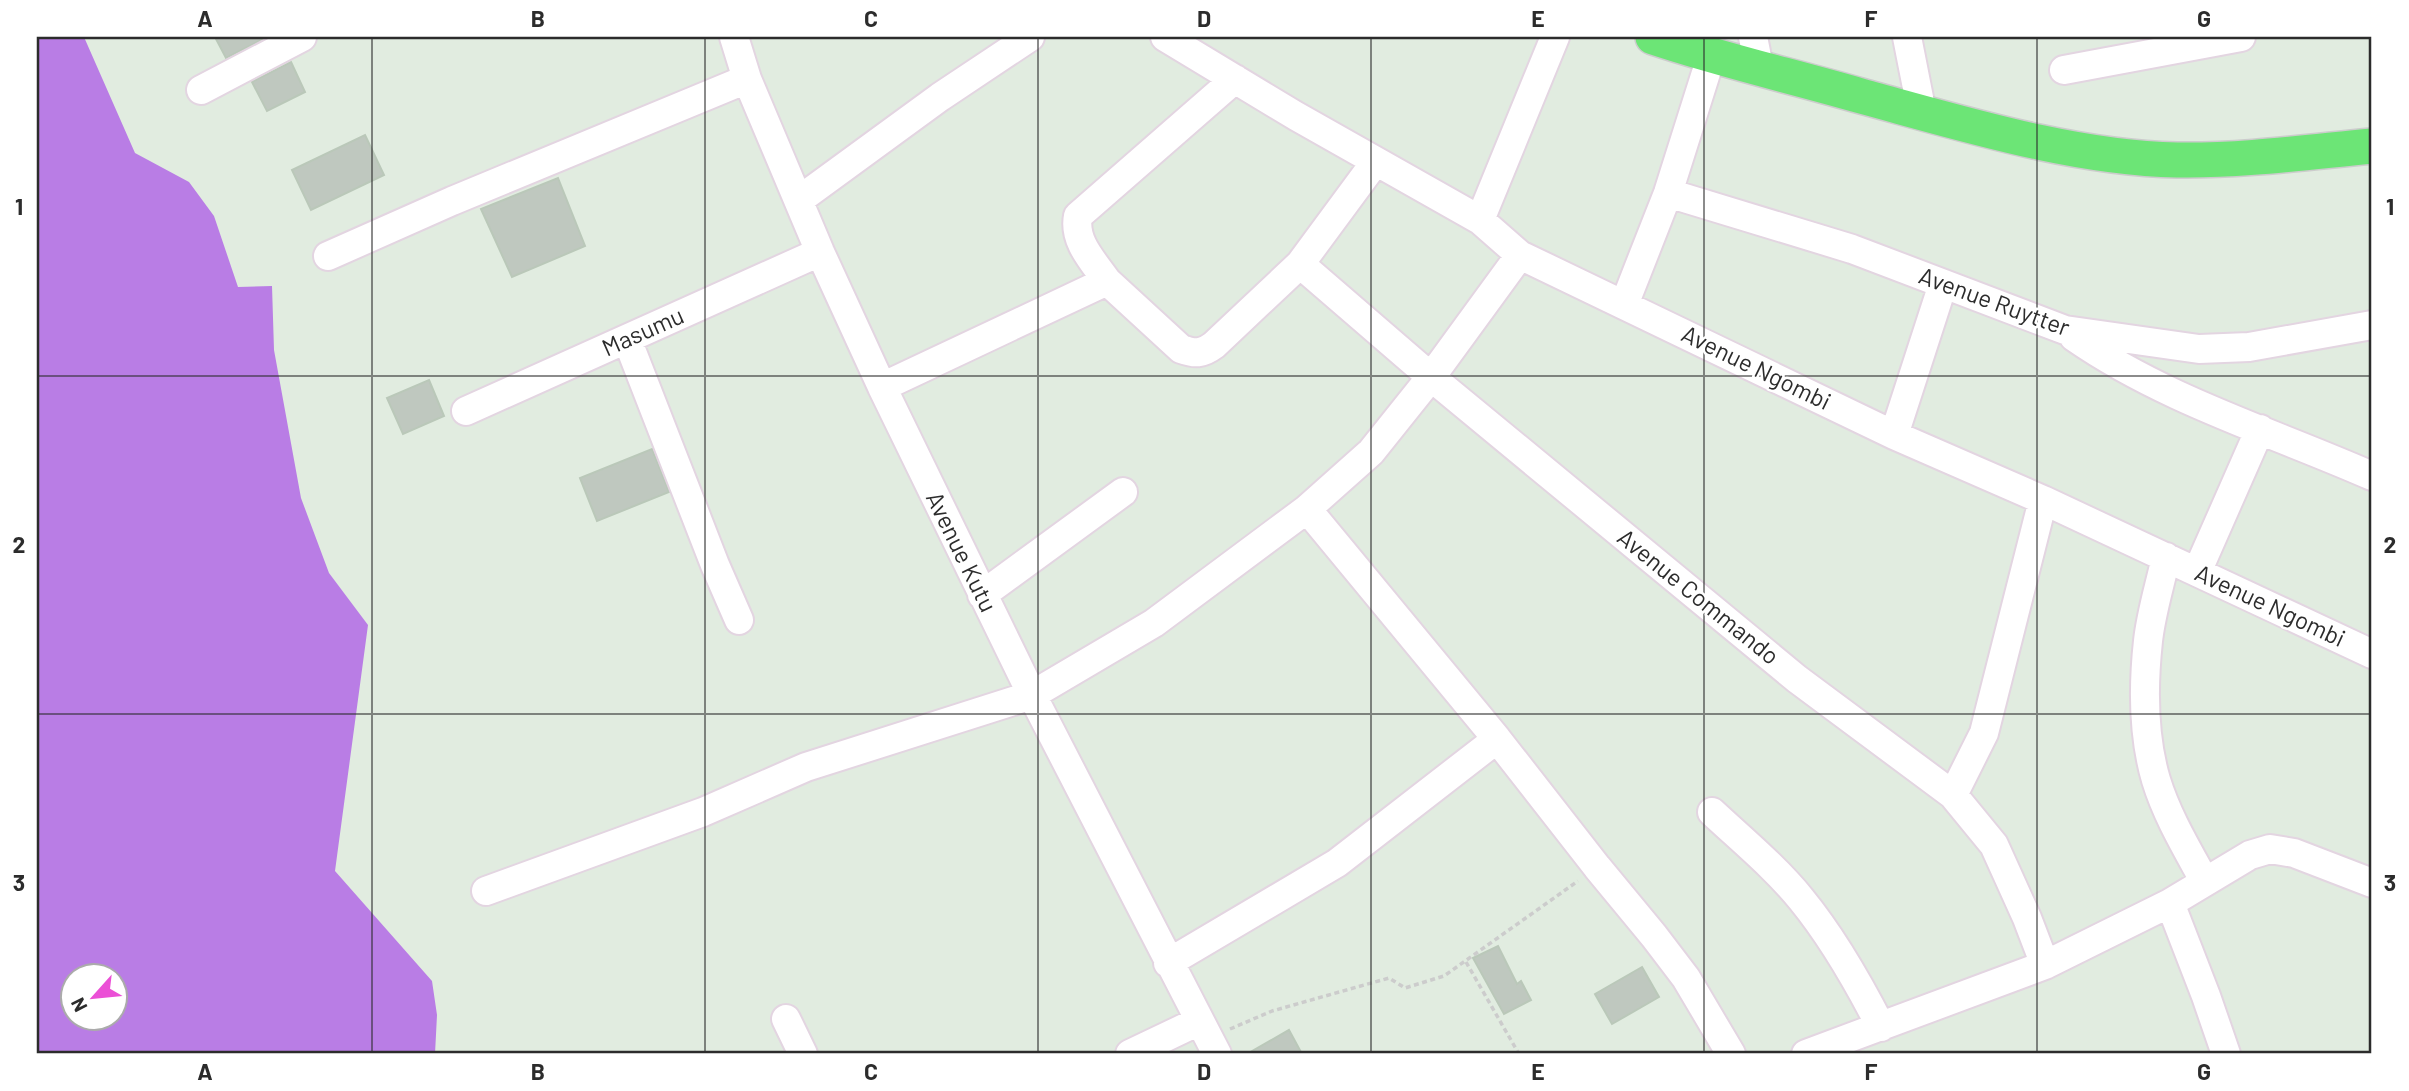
<svg xmlns="http://www.w3.org/2000/svg" width="2409" height="1091" viewBox="0 0 2409 1091" font-family="Barlow,sans-serif">
  <style>
    .water { fill: #b97de5; fill-rule: evenodd }
    .building { fill: #bfc8bf; stroke: #bac8b9; stroke-width: 2 }
    .lines { fill: none; stroke-linecap: round; stroke-linejoin: round }
    .minor-casing { stroke: #e3d5e1; stroke-width: 32 }
    .major-casing { stroke: #ccc; stroke-width: 38 }
    .path { stroke: #ccc; stroke-width: 3.5; stroke-dasharray: 5 3.5; stroke-linecap: butt }
    .minor { stroke: #fff; stroke-width: 28 }
    .major { stroke: #6ce576; stroke-width: 35 }
    .grid { fill: none; stroke: #2c2c2c; stroke-width: 2; stroke-opacity: 0.55 }
    .labels { text-anchor: middle; stroke-width: 5; stroke-linejoin: round; paint-order: stroke }
    .street-label { font-size: 24px; fill: #2c2c2c; stroke: #fff }
    .neatline { fill: none; stroke: #2c2c2c; stroke-width: 2.5 }
    .grid-label { font-size: 23px; text-anchor: middle; font-weight: bold; fill: #2c2c2c }
  </style>
  <rect width="100%" height="100%" fill="#e1ece0"/>
  <path class="water" d="M37,37H84L135,153L189,182L214,216L238,287L272,286L274,350L301,498L329,573L368,625L335,871L432,981L437,1015L435,1054H37ZM74,976H116V1018H74Z"/>
  <path class="building" d="M215,37H267L226,58Z
    M291,62L305,92L267,111L252,82Z
    M365,135L384,175L311,210L292,170Z
    M558,178L585,246L512,277L481,209Z
    M429,380L444,416L403,434L387,398Z
    M652,449L669,492L597,521L580,478Z
    M1498,946L1517,984L1521,981L1531,1000L1504,1014L1473,958Z
    M1642,967L1659,997L1612,1024L1595,994Z
    M1289,1030L1302,1054H1247Z"/>
  <g class="lines">
    <g class="minor-casing">
      <path id="minor" d="M734,37L747,79L820,252L882,387L1032,695L1217,1054
        M1165,37L1296,116L1480,220L1520,255L1894,435L2043,500L2372,654
        M1753,37L1759,67
        M1907,37L1922,113
        M2064,70L2241,37
        M201,90L302,37
        M1668,193L1852,249L2065,330L2199,349L2249,347L2372,325
        M799,200L940,97L1030,37
        M1480,220L1555,37
        M328,256L452,201L747,79
        M1300,264L1431,377L1797,679L1953,795L1994,845L2027,918L2045,965
        M1107,281C1093,261 1073,241 1078,216L1235,79
        M1624,305L1668,193L1711,57
        M2074,337C2165,400 2272,432 2372,476
        M627,339L715,565L739,620
        M882,387L1107,281L1181,349C1195,354 1202,354 1214,345L1300,264L1376,161
        M466,411L820,252
        M1894,435L1943,284
        M1307,509L1497,739L1597,867L1654,936L1686,978L1731,1054
        M2166,557C2160,585 2151,613 2148,641C2143,687 2143,736 2156,780C2167,816 2187,849 2205,882
        M2197,572L2260,429
        M982,595L1123,492
        M1953,795L1984,733L2043,500
        M1712,812C1742,840 1775,867 1801,899C1833,938 1858,982 1881,1027
        M486,891L703,812L806,767L1032,695L1154,623L1307,509L1371,452L1431,377L1520,255
        M2170,903L2206,996L2226,1054
        M1168,963L1337,863L1497,739
        M786,1019L803,1054
        M1130,1054L1199,1021
        M1806,1054L2045,965L2170,903L2250,855L2270,849L2294,853L2372,883"/>
    </g>
    <g class="major-casing">
      <path id="major" d="M1653,37C1721,60 1792,76 1861,96C1961,123 2073,158 2177,160C2242,161 2308,152 2372,146"/>
    </g>
    <path class="path" d="M1466,962L1519,1054
      M1230,1029L1272,1011L1389,978L1405,988L1444,976L1578,881"/>
    <use href="#minor" class="minor"/>
    <use href="#major" class="major"/>
  </g>
  <path class="grid" d="M372,37V1054M705,37V1054M1038,37V1054M1371,37V1054M1704,37V1054M2037,37V1054M37,376H2372M37,714H2372"/>
  <g class="labels">
    <g class="street-label">
      <text transform="translate(1994 302) rotate(20)" y="8">Avenue Ruytter</text>
      <text transform="translate(643 332) rotate(-24)" y="8">Masumu</text>
      <text transform="translate(1756 368) rotate(26)" y="8">Avenue Ngombi</text>
      <text transform="translate(961 552) rotate(64)" y="8">Avenue Kutu</text>
      <text transform="translate(1698 597) rotate(39)" y="8">Avenue Commando</text>
      <text transform="translate(2270 606) rotate(25)" y="8">Avenue Ngombi</text>
    </g>
  </g>
  <rect width="2409" height="1091" fill="none" stroke="#ffffff" stroke-width="77"/>
  <g transform="translate(94 997) rotate(243)"><circle r="33" fill="#ffffff" stroke="#ababab" stroke-width="2"/>
  <path d="M0-5L12 26L0 18L-12 26Z" fill="#eb4fd6"/>
  <text y="-10" font-size="19" font-weight="bold" text-anchor="middle" fill="#2c2c2c">N</text>
  </g>
  <rect x="38" y="38" width="2332" height="1014" class="neatline"/>
  <g class="grid-label">
    <text x="205" y="27">A</text>
    <text x="538" y="27">B</text>
    <text x="871" y="27">C</text>
    <text x="1204" y="27">D</text>
    <text x="1538" y="27">E</text>
    <text x="1871" y="27">F</text>
    <text x="2204" y="27">G</text>
    <text x="19" y="215">1</text>
    <text x="2390" y="215">1</text>
    <text x="19" y="553">2</text>
    <text x="2390" y="553">2</text>
    <text x="19" y="891">3</text>
    <text x="2390" y="891">3</text>
    <text x="205" y="1080">A</text>
    <text x="538" y="1080">B</text>
    <text x="871" y="1080">C</text>
    <text x="1204" y="1080">D</text>
    <text x="1538" y="1080">E</text>
    <text x="1871" y="1080">F</text>
    <text x="2204" y="1080">G</text>
  </g>
</svg>
